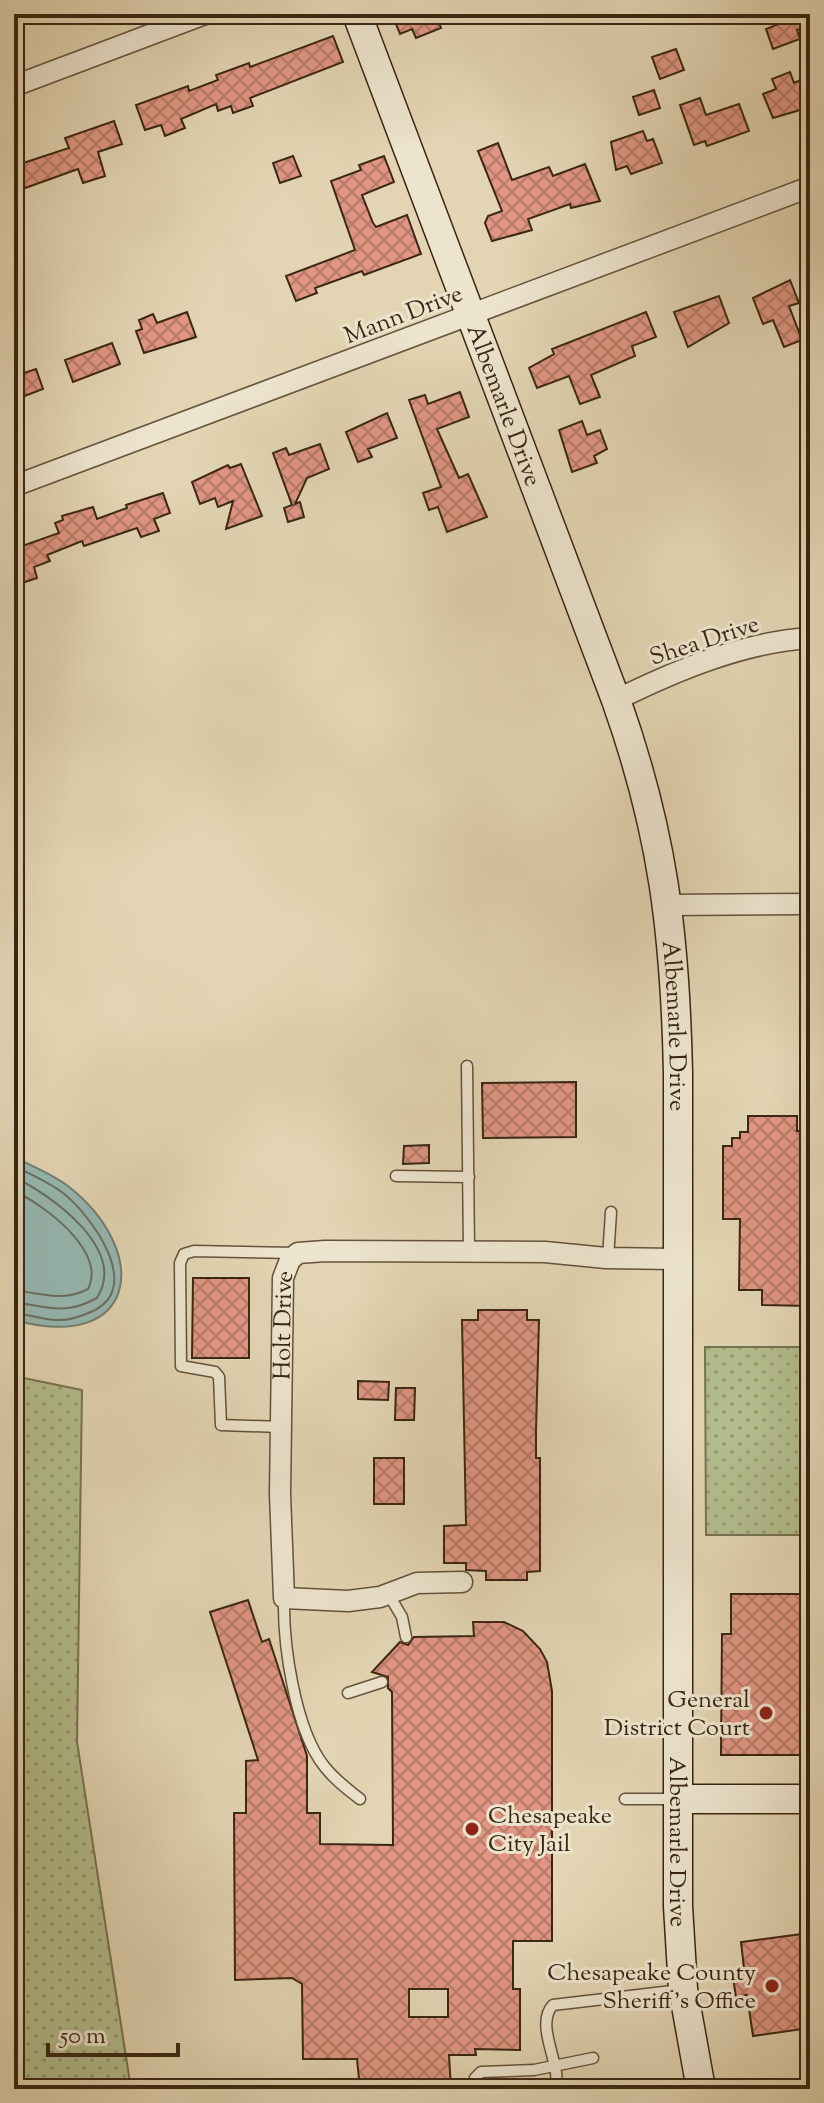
<svg xmlns="http://www.w3.org/2000/svg" width="824" height="2103" viewBox="0 0 824 2103" font-family="'Sorts Mill Goudy',serif">
  <style>
    .grass { fill: url(#grass-dots); stroke: #767250; stroke-width: 2 }
    .water { fill: #96b8b2; stroke: #717e72; stroke-width: 2 }
    .lines { fill: none; stroke-linecap: round; stroke-linejoin: round }
    .shore { stroke: #686f62; stroke-width: 2 }
    .building { fill: url(#building-cross-hatch); stroke: #3a2612; stroke-width: 2; fill-rule: evenodd }
    .lane-casing { stroke: #64523a; stroke-width: 13 }
    .street-casing { stroke: #64523a; stroke-width: 23 }
    .secondary-casing { stroke: #3a2612; stroke-width: 31 }
    .lane { stroke: #ede4ce; stroke-width: 10 }
    .street { stroke: #ede4ce; stroke-width: 20 }
    .secondary { stroke: #ede4ce; stroke-width: 28 }
    .poi-dot { fill: #8f2418; stroke: #ede4ce; stroke-width: 3 }
    .labels { text-anchor: middle; stroke-width: 6; stroke-linejoin: round; paint-order: stroke }
    .street-label { font-size: 24px; fill: #3a2612; stroke: #ede4ce }
    .poi-label { font-size: 24px; fill: #3a2612; stroke: #ede4ce; text-anchor: end }
  </style>
  <defs>
    <pattern id="grass-dots" width="8" height="8" patternUnits="userSpaceOnUse" patternTransform="scale(2)"><rect width="8" height="8" fill="#b3bd8d"/><path d="M2 2h.1M6 6h.1" fill="none" stroke="#939972" stroke-width="1.8" stroke-linecap="round"/></pattern>
    <pattern id="building-cross-hatch" width="8" height="8" patternUnits="userSpaceOnUse" patternTransform="scale(2)"><rect width="8" height="8" fill="#e09683"/><path d="M0 0l8 8M0 8l8-8" fill="none" stroke="#b77a6a"/></pattern>
  </defs>
  <rect width="100%" height="100%" fill="#e3d5b3"/>
  <filter id="stains"><feTurbulence type="fractalNoise" baseFrequency=".0025" numOctaves="4"/><feColorMatrix values="0 0 0 0 .2 0 0 0 0 .09 0 0 0 0 .02 0 0 0 .5 -.17"/></filter>
  <radialGradient id="worn" r=".72"><stop offset=".6" stop-color="#630" stop-opacity="0"/><stop offset="1" stop-color="#630" stop-opacity=".3"/></radialGradient>
  <path class="grass" d="M705,1347H810V1535H706Z
    M14,1376L82,1390L77,1742L131,2089H14Z"/>
  <path class="water" d="M14,1157C32,1166 52,1174 68,1186C153,1253 137,1354 14,1320Z"/>
  <g class="lines">
    <path class="shore" d="M14,1166C30,1174 49,1182 63,1193C91,1215 144,1287 93,1311C82,1316 69,1321 57,1320C42,1320 28,1314 14,1313
      M14,1177C51,1195 128,1249 97,1298C62,1317 49,1305 14,1303
      M14,1191C43,1204 107,1251 88,1289C61,1303 42,1292 14,1291"/>
  </g>
  <path class="building" d="M392,14H446L437,18L441,28L416,38L412,29L400,34Z
    M803,14H810V26L797,30L800,39L773,49L766,29Z
    M333,36L343,62L250,98L253,106L233,113L231,106L218,111L216,104L181,119L185,128L165,136L161,125L145,130L136,105L188,86L189,91L218,80L216,75L249,63L250,67Z
    M676,49L684,70L660,79L652,57Z
    M790,72L794,83L803,79L810,107L773,118L763,94L776,89L772,79Z
    M654,90L660,108L639,115L633,97Z
    M700,98L706,115L739,104L749,131L707,146L705,141L694,145L680,105Z
    M114,121L122,144L98,152L105,176L83,183L78,169L14,192V166L69,148L65,138Z
    M643,131L647,141L653,139L662,163L631,174L627,166L616,170L611,142Z
    M498,143L512,180L549,167L553,176L585,164L600,201L571,208L570,204L528,219L532,230L492,241L485,223L488,216L502,211L478,151Z
    M293,156L301,176L280,183L273,163Z
    M384,156L394,182L362,195L373,223L376,227L407,215L421,254L364,275L362,271L315,288L317,293L296,301L286,276L355,250L331,181L361,170L359,165Z
    M790,280L799,303L789,306L802,340L784,347L773,320L763,324L753,298Z
    M719,296L729,323L688,347L674,312Z
    M187,312L196,337L144,353L136,331L142,329L139,320L153,314L157,323Z
    M646,312L656,337L632,346L635,356L591,375L600,397L580,404L569,376L537,388L529,368L554,354L552,349Z
    M112,343L120,364L73,382L65,360Z
    M14,350L24,373L36,369L43,389L14,400Z
    M460,392L469,417L437,429L459,478L468,474L487,517L447,532L438,507L429,510L423,493L441,487L409,400L425,395L428,404Z
    M387,413L397,438L368,449L372,457L358,462L346,432Z
    M582,421L587,435L600,430L607,449L594,456L597,463L572,472L559,430Z
    M320,444L329,469L307,478L295,504L300,502L304,517L288,522L284,508L292,505L273,453L286,448L289,455Z
    M241,464L262,516L226,529L233,501L218,507L215,498L200,504L192,482L228,465L230,468Z
    M163,493L170,513L154,519L159,531L141,537L137,528L84,546L82,541L47,555L50,561L34,567L37,578L22,583L18,572L14,574V549L59,533L55,523L63,520L62,516L93,507L97,519L127,508L126,505Z
    M576,1082V1137L483,1138L482,1083Z
    M748,1116H797V1131H810V1306L762,1305V1290H739L740,1219H723V1146H732V1138H740V1132H748Z
    M429,1145V1163L403,1164L404,1146Z
    M193,1278H249V1358H192Z
    M478,1310H527V1320H539L536,1430V1458H540V1571L527,1572V1580H486V1571L466,1570V1563H444V1526L466,1525L462,1320H478Z
    M358,1381L389,1382L388,1400L358,1399Z
    M396,1388H415L414,1420H395Z
    M374,1458H404V1504H374Z
    M731,1594H810V1755H721L722,1634H731Z
    M248,1600L262,1642L269,1639L307,1756V1813H320V1844L393,1845L392,1692L388,1688V1677L372,1672L400,1642L408,1645L414,1637L474,1636L473,1622H504L523,1631L540,1649L547,1662L552,1691V1941H513V1989H520V2050L475,2049L476,2055H449L451,2089H360L357,2059H303L302,1984L292,1978L235,1980L234,1813H246V1761L258,1760L210,1612ZM409,1989H448V2017H409Z
    M810,1933V2028L753,2036L747,1995L736,1997L733,1978L745,1977L741,1942Z"/>
  <g class="lines">
    <g class="lane-casing">
      <path id="lane" d="M467,1066L469,1251
        M396,1176L469,1177
        M608,1258L611,1212
        M280,1427L221,1425L219,1377L215,1372L181,1366L180,1263L184,1254L194,1251L296,1253
        M389,1595L402,1617L406,1637
        M284,1598C283,1645 295,1729 324,1766C334,1779 347,1789 360,1799
        M348,1693L382,1682
        M625,1799H675
        M475,2089V2078L481,2072L534,2070L593,2058
        M554,2089C565,2069 533,2026 553,2005L681,1990"/>
    </g>
    <g class="street-casing">
      <g id="street">
        <path d="M14,86L205,14"/>
        <path d="M14,486L810,187"/>
        <path d="M616,700C675,671 743,642 810,638"/>
        <path d="M669,905L810,904"/>
        <path id="s1" d="M462,1582L417,1583L380,1597L348,1601L284,1598L280,1494L283,1278L290,1260L298,1253L325,1251L545,1252L606,1258L675,1259"/>
      </g>
    </g>
    <g class="secondary-casing">
      <g id="secondary">
        <path id="s2" d="M357,14L616,700C663,832 675,933 678,1073V1906L683,1989L701,2089"/>
        <path d="M677,1799H810"/>
      </g>
    </g>
    <use href="#lane" class="lane"/>
    <use href="#street" class="street"/>
    <use href="#secondary" class="secondary"/>
  </g>
  <g class="poi-dot">
    <circle cx="766" cy="1713" r="8"/>
    <circle cx="472" cy="1829" r="8"/>
    <circle cx="772" cy="1986" r="8"/>
  </g>
  <g class="labels">
    <g class="street-label">
      <text transform="translate(403 314) rotate(-21)" y="8">Mann Drive</text>
      <text dy="8" stroke="none"><textPath href="#s2" startOffset="418">Albemarle Drive</textPath></text>
      <text transform="translate(704 640) rotate(-18)" y="8">Shea Drive</text>
      <text dy="8" stroke="none"><textPath href="#s2" startOffset="1066">Albemarle Drive</textPath></text>
      <text dy="8" stroke="none"><textPath href="#s1" startOffset="454">Holt Drive</textPath></text>
      <text dy="8" stroke="none"><textPath href="#s2" startOffset="1882">Albemarle Drive</textPath></text>
    </g>
    <g class="poi-label">
      <text x="750" y="1707">General<tspan x="750" dy="28">District Court</tspan></text>
      <text x="488" y="1823" text-anchor="start">Chesapeake<tspan x="488" dy="28">City Jail</tspan></text>
      <text x="756" y="1980">Chesapeake County<tspan x="756" dy="28">Sheriff's Office</tspan></text>
    </g>
  </g>
  <rect width="824" height="2103" fill="none" stroke="#e3d5b3" stroke-width="48"/>
  <rect x="16" y="16" width="792" height="2071" fill="none" stroke="#3a2612" stroke-width="4"/>
  <rect x="24" y="24" width="776" height="2055" fill="none" stroke="#3a2612" stroke-width="2"/>
  <path d="M48 2043v12h130v-12" fill="none" stroke="#3a2612" stroke-width="4"/>
  <text x="60" y="2043" font-size="24" fill="#3a2612" stroke="#ede4ce" stroke-width="6" paint-order="stroke">50 m</text>
  <rect width="100%" height="100%" filter="url(#stains)"/>
  <rect width="100%" height="100%" fill="url(#worn)"/>
</svg>
